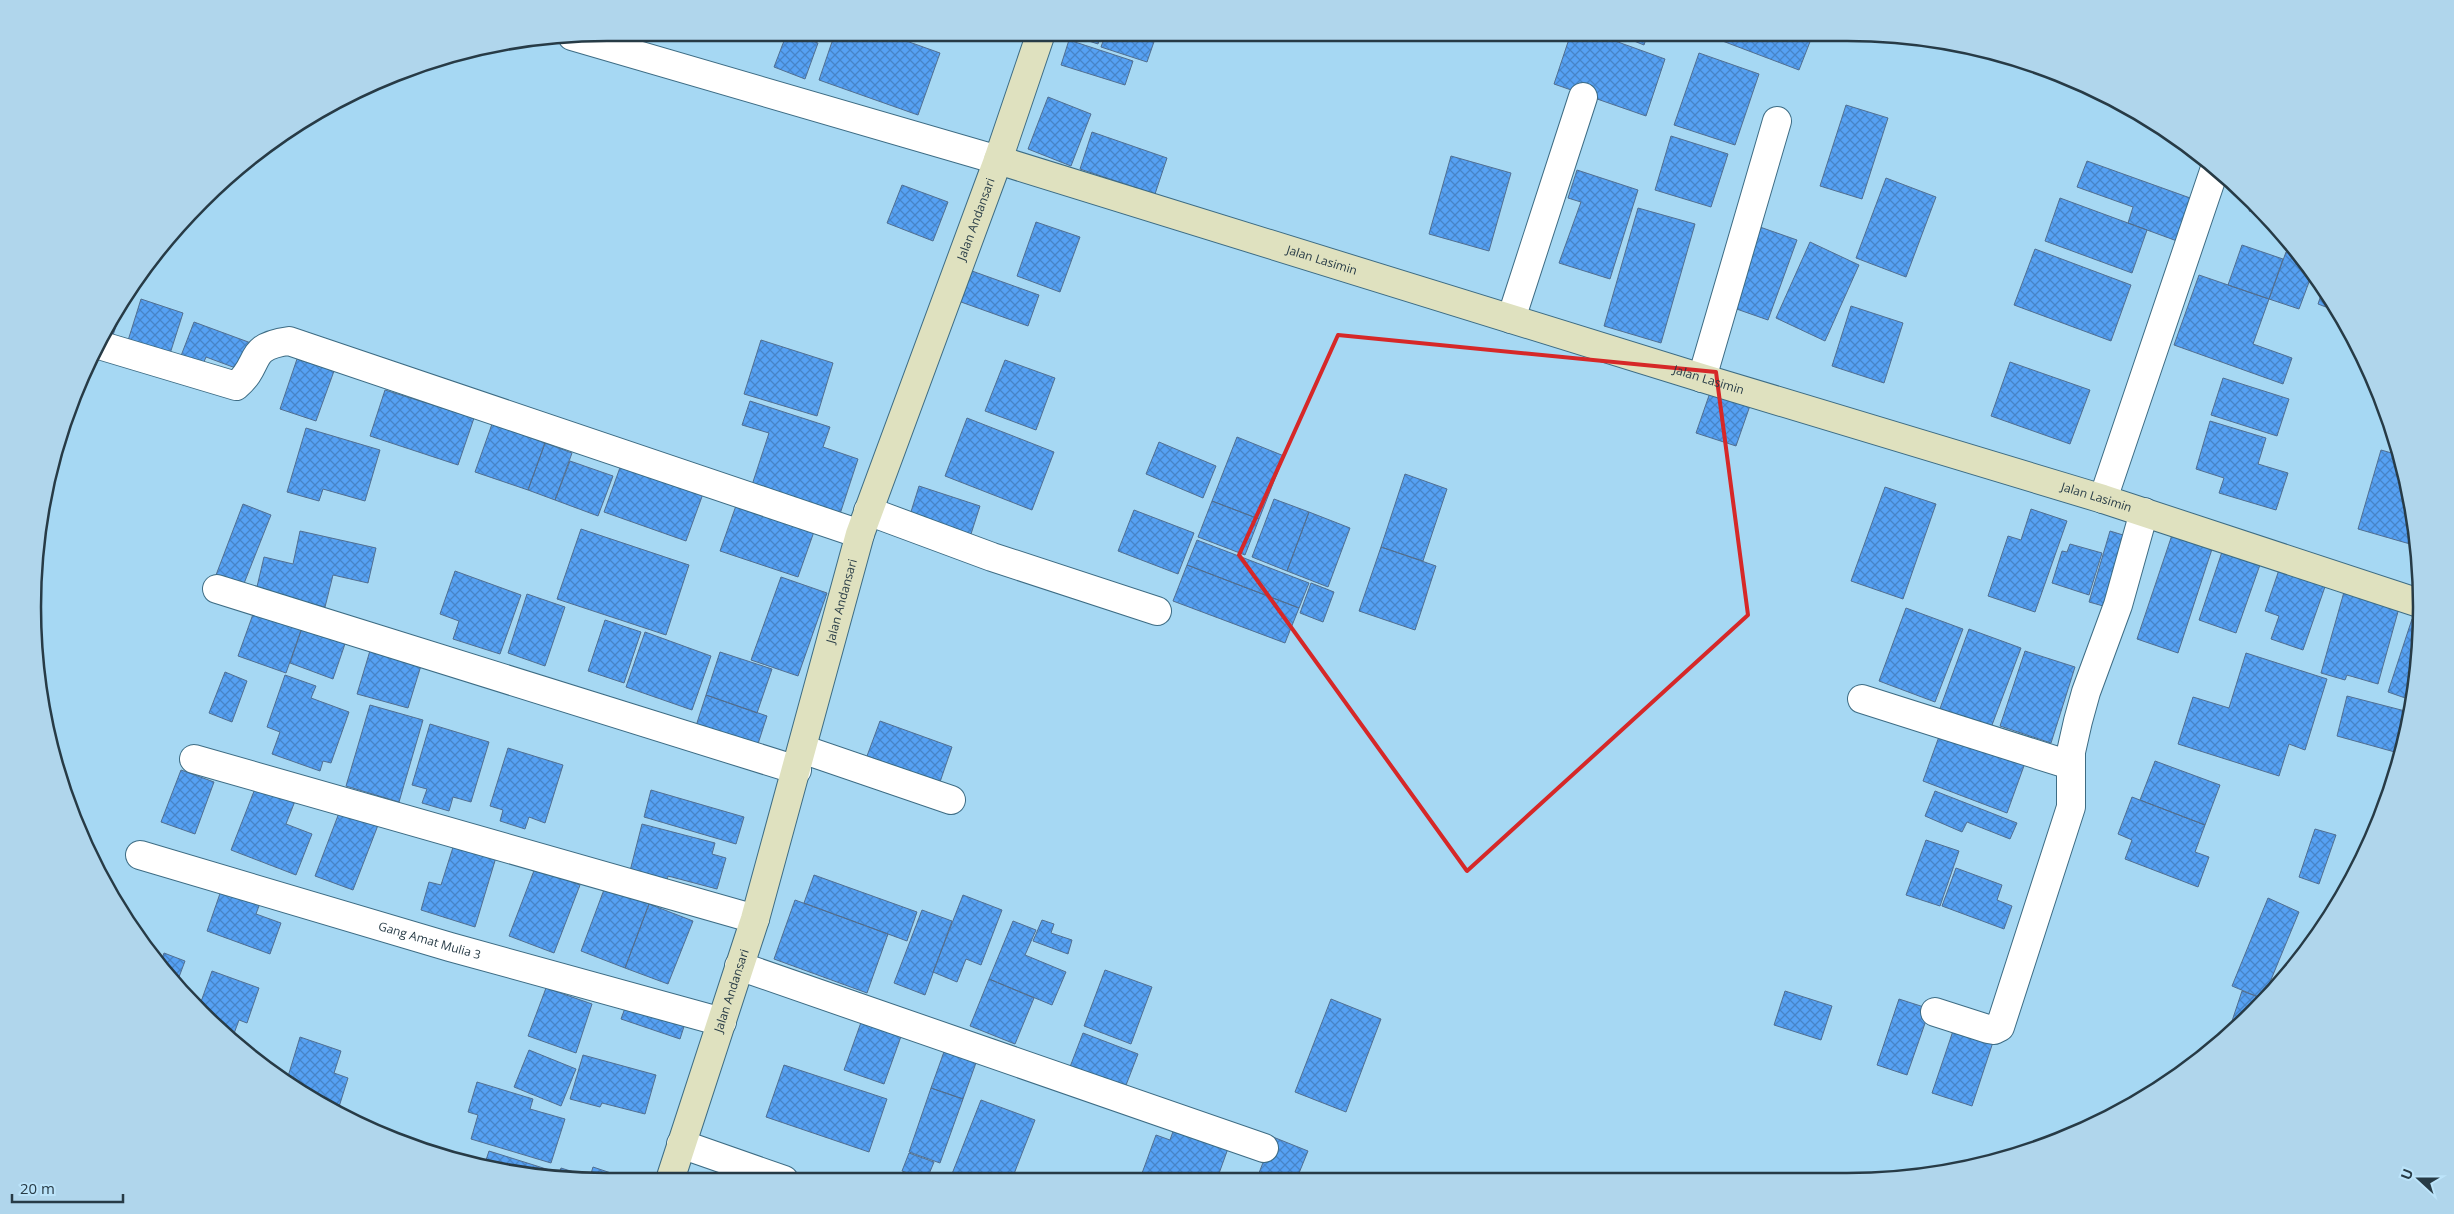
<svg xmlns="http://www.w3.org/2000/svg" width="2454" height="1214" viewBox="0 0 2454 1214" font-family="'Open Sans',sans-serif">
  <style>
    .building { fill: url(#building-cross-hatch); stroke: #516f91 }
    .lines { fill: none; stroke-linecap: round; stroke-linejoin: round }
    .street-casing { stroke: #3d6c84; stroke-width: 30 }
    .secondary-casing { stroke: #3d6c84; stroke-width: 30 }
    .street { stroke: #fff; stroke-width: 28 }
    .secondary { stroke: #dfe1bf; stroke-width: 28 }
    .marked { fill: none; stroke: #d62828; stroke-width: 4; stroke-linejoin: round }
    .labels { text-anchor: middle; stroke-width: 5; stroke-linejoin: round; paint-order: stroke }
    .street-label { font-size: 12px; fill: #273b46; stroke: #bce4fa }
    .rim { fill: none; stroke: #273b46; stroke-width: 2.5 }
  </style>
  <defs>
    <pattern id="building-cross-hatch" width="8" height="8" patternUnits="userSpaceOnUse" patternTransform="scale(1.25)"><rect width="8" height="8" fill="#56a1f3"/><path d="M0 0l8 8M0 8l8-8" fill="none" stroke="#4784c7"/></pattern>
  </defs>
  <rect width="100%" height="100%" fill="#a6d8f3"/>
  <path class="building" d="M787,33L818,43L805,79L774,67Z
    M835,33H884L940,53L918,115L819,80Z
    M1074,33H1102L1098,44L1073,36Z
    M1106,33H1157L1147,62L1101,47Z
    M1571,33H1593L1665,59L1646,116L1554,84Z
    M1614,33H1648L1644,45Z
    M1704,34H1813L1799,70Z
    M1069,40L1133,61L1125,85L1061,65Z
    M1699,53L1759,74L1735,145L1674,125Z
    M1048,97L1091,114L1071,166L1028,149Z
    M1846,105L1888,118L1862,199L1820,186Z
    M1092,132L1167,158L1155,194L1080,169Z
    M1671,136L1728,154L1711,207L1655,190Z
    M1451,156L1511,173L1489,251L1429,234Z
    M2087,161L2193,199L2177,241L2128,223L2133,207L2077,187Z
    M1577,170L1638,190L1610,279L1559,263L1581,202L1568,198Z
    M1886,178L1936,197L1906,277L1856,258Z
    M902,185L948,202L933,241L887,223Z
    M2060,198L2147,230L2132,273L2045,241Z
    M2252,203L2266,216L2249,211Z
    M1638,208L1695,224L1661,343L1604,326Z
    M1036,222L1080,237L1060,292L1017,276Z
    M1757,226L1797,240L1768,320L1728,306Z
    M1810,242L1859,265L1825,341L1776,318Z
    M2242,245L2283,259L2269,299L2228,285Z
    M2035,249L2131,285L2111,341L2014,305Z
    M2286,252L2299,256L2312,274L2299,309L2269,299Z
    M972,271L1039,295L1028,326L961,302Z
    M2199,275L2269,299L2253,344L2292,358L2283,384L2174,345Z
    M2323,289L2339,312L2318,304Z
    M128,291L110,344L101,341Z
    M141,299L183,313L168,360L126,347Z
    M1851,306L1903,323L1884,383L1832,366Z
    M194,322L251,343L241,370L206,357L201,369L179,361Z
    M761,340L833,363L817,416L744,394Z
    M297,359L334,371L316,421L280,409Z
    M1005,360L1055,378L1036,430L985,411Z
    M2010,362L2090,390L2070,444L1991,416Z
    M2223,378L2289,399L2277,436L2211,415Z
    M1713,384L1753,397L1736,446L1696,433Z
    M385,390L474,418L458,465L370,436Z
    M750,401L830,427L823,447L858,459L840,514L752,485L769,433L742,425Z
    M967,418L1054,452L1032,510L945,476Z
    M2210,421L2266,438L2258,464L2288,473L2276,510L2219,493L2224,478L2196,469Z
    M492,424L545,443L528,490L475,472Z
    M306,428L380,450L365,501L323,489L319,501L287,492Z
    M1237,437L1284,456L1259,519L1212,501Z
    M1159,442L1216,466L1203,498L1146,474Z
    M545,443L572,453L555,500L528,490Z
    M2381,450L2399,455L2417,532V546L2358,529Z
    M570,461L613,476L598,516L555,500Z
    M622,462L704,491L686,541L604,512Z
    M1405,474L1447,489L1423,561L1381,547Z
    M919,486L980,506L971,534L910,515Z
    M1885,487L1936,504L1903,599L1851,581Z
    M1274,499L1309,512L1287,571L1252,557Z
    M738,500L816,526L798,577L720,551Z
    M1212,501L1259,519L1245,555L1198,537Z
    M243,504L271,515L243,586L216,575Z
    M2031,509L2067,521L2035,612L1988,596L2008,536L2021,540Z
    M1134,510L1194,533L1178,574L1118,551Z
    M1309,512L1350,528L1328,587L1287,571Z
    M581,529L689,565L666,635L557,599Z
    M2174,529L2214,543L2178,653L2137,639Z
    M300,531L376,548L368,583L333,575L325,607L256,591L264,557L293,564Z
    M2110,531L2136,539L2114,609L2089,602Z
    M1197,540L1309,583L1299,608L1187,565Z
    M2070,544L2102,553L2089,595L2052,583L2062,551L2067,552Z
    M2224,546L2262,559L2236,633L2199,620Z
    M1381,547L1436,566L1415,630L1359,611Z
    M2281,564L2327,581L2303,650L2271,639L2279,616L2265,611Z
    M1187,565L1299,608L1285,643L1173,601Z
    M455,571L521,595L500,654L453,639L459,621L440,614Z
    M781,577L827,593L798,676L751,660Z
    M1311,583L1334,592L1323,622L1300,613Z
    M2344,592L2399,608L2378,684L2347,675L2345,680L2321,673Z
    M527,594L565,607L545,666L508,653Z
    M257,603L305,619L286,673L238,656Z
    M1906,608L1963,629L1935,702L1879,681Z
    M305,619L348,635L333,679L290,663Z
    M2412,619L2420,621V644L2411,700L2388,692Z
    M605,620L641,632L624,683L588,671Z
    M1969,629L2021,648L1989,733L1938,714Z
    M645,632L711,656L692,710L626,687Z
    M372,644L423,659L408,708L357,694Z
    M2025,651L2075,667L2051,743L2000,726Z
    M720,652L772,669L757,713L706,695Z
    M2246,653L2327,679L2305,750L2289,744L2279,776L2178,744L2193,697L2229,708Z
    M225,672L247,681L232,722L209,713Z
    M285,675L316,686L311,698L349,712L331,763L323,761L320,771L272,754L280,732L267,727Z
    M706,695L767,716L756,750L695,729Z
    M2347,696L2409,712L2402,754L2337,736Z
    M370,705L423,720L399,802L346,786Z
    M880,721L952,747L940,782L867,756Z
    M430,724L489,742L471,802L453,797L449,811L422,803L427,789L412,785Z
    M1941,731L2025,763L2007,813L1923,781Z
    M508,748L563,765L545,823L529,817L525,829L500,821L503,810L490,806Z
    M2155,761L2220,785L2205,825L2140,800Z
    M181,770L214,782L195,834L161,822Z
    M258,781L297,796L286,824L312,834L296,875L231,850Z
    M651,790L744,817L736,844L644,817Z
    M1935,791L2017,823L2010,839L1967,822L1962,832L1925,816Z
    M2132,797L2205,825L2195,852L2209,857L2198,887L2125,859L2132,840L2118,834Z
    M342,805L380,820L353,890L315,876Z
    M642,824L715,843L712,854L726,858L717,889L668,876L667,881L630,871Z
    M2315,829L2336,835L2319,884L2299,877Z
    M1926,840L1959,851L1940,906L1906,895Z
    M455,841L497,854L475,927L421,910L429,882L441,885Z
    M535,868L580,885L554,953L509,936Z
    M1956,868L2002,885L1997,900L2012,906L2004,929L1942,906Z
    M814,875L917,912L907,941L804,903Z
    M224,882L263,895L256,914L281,923L270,954L207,931Z
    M605,887L649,904L625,968L581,951Z
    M963,895L1002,910L981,965L966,959L957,982L933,972Z
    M2268,898L2299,912L2263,999L2232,986Z
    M795,900L888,934L867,993L774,959Z
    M649,904L693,921L668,984L625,968Z
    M922,910L952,921L925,995L894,983Z
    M1042,920L1054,924L1051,933L1072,940L1068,954L1033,941Z
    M1013,921L1036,930L1025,955L1066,972L1052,1005L989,979Z
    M164,953L185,961L176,985L159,966Z
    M1105,970L1152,987L1131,1044L1084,1026Z
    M212,971L259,988L247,1023L239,1020L232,1039L198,1010Z
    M989,979L1034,998L1015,1044L970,1026Z
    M546,988L592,1004L576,1053L528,1036Z
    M1785,991L1832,1006L1821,1040L1774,1025Z
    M2242,991L2264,999L2229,1030Z
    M629,997L687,1017L680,1039L621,1019Z
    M1331,999L1381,1019L1346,1112L1295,1092Z
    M1899,999L1930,1009L1907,1075L1877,1065Z
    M864,1014L904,1028L884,1084L844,1070Z
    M1955,1025L1994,1039L1972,1106L1932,1093Z
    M1083,1033L1138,1054L1123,1093L1068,1072Z
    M300,1037L341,1051L334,1073L348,1078L338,1110L321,1104L286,1083Z
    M945,1049L977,1060L963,1099L931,1088Z
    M529,1050L576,1069L561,1106L514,1087Z
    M583,1055L656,1075L645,1114L602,1103L600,1107L570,1099Z
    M784,1065L887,1099L869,1152L766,1117Z
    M477,1082L533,1099L530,1109L565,1119L551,1163L471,1139L478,1115L468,1112Z
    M931,1088L963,1099L940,1163L909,1152Z
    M981,1100L1035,1120L1012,1179H950Z
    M1176,1123L1230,1143L1217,1179H1147L1141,1176L1156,1135L1170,1140Z
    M1273,1137L1308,1151L1297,1178H1257Z
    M489,1151L556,1172L554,1178L484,1166Z
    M909,1153L934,1162L927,1179L902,1171Z
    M593,1167L632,1180H589Z
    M723,1167L762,1180H718Z
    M561,1168L590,1177L589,1180L557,1178Z"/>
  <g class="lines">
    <g class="street-casing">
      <g id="street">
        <path d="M572,36L998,160"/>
        <path d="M1511,319L1583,97"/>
        <path d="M99,345L236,386C263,363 245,347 289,341L860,534"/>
        <path d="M1702,378L1777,121"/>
        <path d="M2103,499L2215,168"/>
        <path d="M868,511L992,557L1157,611"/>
        <path d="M217,589L797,770"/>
        <path d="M1862,699L2070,765"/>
        <path d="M802,749L951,800"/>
        <path d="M194,759L755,919"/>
        <path id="s1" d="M140,855L450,947L722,1022"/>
        <path d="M739,966L1264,1148"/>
        <path d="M1935,1012L1988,1029L1994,1030L2000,1027L2071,807V752L2078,721L2086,692L2118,605L2144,512"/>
        <path d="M681,1144L784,1180"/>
      </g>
    </g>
    <g class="secondary-casing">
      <g id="secondary">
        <path id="s2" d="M998,160L1702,378L2103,499L2419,603"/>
        <path id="s3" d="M670,1180L755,919L860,534L998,160L1041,33"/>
      </g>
    </g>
    <use href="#street" class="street"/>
    <use href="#secondary" class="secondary"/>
  </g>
  <path class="marked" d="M1338,335L1716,372L1748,615L1467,871L1239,555Z"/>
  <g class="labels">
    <g class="street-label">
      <text dy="4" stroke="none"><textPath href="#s3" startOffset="1009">Jalan Andansari</textPath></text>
      <text dy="4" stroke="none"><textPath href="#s2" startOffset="339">Jalan Lasimin</textPath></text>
      <text dy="4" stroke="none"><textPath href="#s2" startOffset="744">Jalan Lasimin</textPath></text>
      <text dy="4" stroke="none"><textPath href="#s2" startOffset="1149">Jalan Lasimin</textPath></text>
      <text dy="4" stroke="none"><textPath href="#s3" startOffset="604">Jalan Andansari</textPath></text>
      <text dy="4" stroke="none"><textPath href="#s1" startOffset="302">Gang Amat Mulia 3</textPath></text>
      <text dy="4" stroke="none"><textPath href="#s3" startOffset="199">Jalan Andansari</textPath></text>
    </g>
  </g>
  <path d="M0 0H2454V1214H0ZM607 41H1847A566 566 0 0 1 2413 607V607A566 566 0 0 1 1847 1173H607A566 566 0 0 1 41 607V607A566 566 0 0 1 607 41Z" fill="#b0d6ec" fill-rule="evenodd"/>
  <path class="rim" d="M607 41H1847A566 566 0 0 1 2413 607V607A566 566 0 0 1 1847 1173H607A566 566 0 0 1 41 607V607A566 566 0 0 1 607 41Z"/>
  <g transform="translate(2419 1179) rotate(291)" stroke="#bce4fa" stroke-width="4" paint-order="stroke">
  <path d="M0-4L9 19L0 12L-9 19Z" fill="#273b46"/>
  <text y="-8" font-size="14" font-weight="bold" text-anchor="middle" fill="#273b46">U</text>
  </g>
  <path d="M12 1194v8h111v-8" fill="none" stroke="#273b46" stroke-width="2.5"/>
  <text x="20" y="1194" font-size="15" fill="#273b46" stroke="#bce4fa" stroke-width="4" paint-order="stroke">20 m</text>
</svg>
